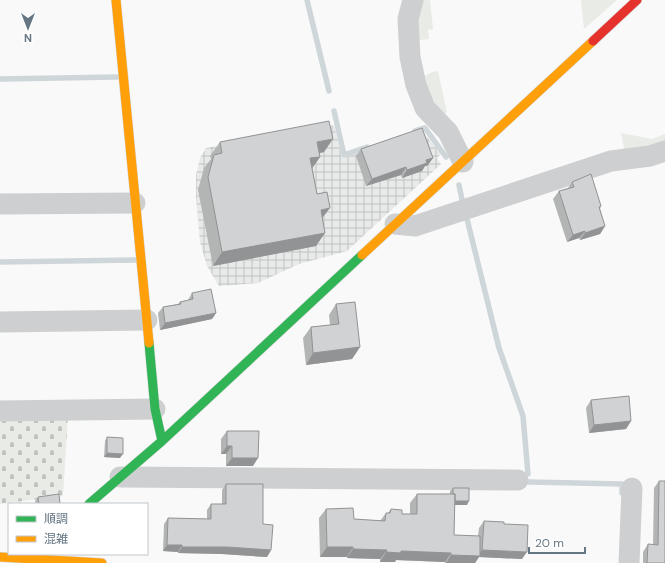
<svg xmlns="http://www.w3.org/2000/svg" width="665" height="563" viewBox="0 0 665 563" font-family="'DM Sans','Noto Sans JP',sans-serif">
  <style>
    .industrial { fill: url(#industrial-grid) }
    .green { fill: #e8ebe6 }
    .cemetery { fill: url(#cemetery-stones) }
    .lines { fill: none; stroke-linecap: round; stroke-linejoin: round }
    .stream { stroke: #ced6d9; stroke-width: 5.5 }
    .fast-casing { stroke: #d5d6d7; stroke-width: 10 }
    .slow-casing { stroke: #d5d6d7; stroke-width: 10 }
    .jam-casing { stroke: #d5d6d7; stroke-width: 10 }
    .street { stroke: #cecfd0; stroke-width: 21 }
    .fast { stroke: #30b455; stroke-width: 9 }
    .slow { stroke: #ff9f0a; stroke-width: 9 }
    .jam { stroke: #e5322d; stroke-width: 9 }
    .wall { fill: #b3b5b5 }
    .shaded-wall { fill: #929394 }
    .building { fill: #d0d2d3; stroke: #929394 }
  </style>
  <defs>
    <pattern id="industrial-grid" width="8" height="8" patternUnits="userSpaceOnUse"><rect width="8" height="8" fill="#e8e9e9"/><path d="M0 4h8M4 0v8" fill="none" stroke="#c0c1c2"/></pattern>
    <pattern id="cemetery-stones" width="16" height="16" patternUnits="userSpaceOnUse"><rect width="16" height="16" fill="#e8ebe6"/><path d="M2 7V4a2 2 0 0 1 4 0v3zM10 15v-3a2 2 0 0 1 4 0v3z" fill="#c0c3c0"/></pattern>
  </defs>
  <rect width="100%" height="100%" fill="#f9f9f9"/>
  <path class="industrial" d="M334,125L342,158L422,131L441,154L437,158L441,164L347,251L299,264L258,283L219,286L207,266L200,242L196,197V175L200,158L206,148Z"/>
  <path class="green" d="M422,0H430L433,29L428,30L429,39L419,40L417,22Z
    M581,0H617L584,29Z
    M438,71L447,113L440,114L427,87L425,76L432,72Z
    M621,133L652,139L665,134V147L625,153Z"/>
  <path class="cemetery" d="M68,415L63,496L0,504V416Z"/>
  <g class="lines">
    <path class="stream" d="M307,0L329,91
      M0,79L117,77
      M334,111L344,155L367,147
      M415,131L425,128L446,157
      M459,185L463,204
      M466,215L499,348L523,416L528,474
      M0,262L136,260
      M529,482L622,484V493"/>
    <g class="fast-casing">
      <path id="fast" d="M149,343L155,409L162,441
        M89,504L162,441L362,255"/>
    </g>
    <g class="slow-casing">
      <path id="slow" d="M116,0L149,343
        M362,255L593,41
        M0,557L102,563"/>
    </g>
    <g class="jam-casing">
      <path id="jam" d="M593,41L637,0"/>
    </g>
    <path class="street" d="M413,0L408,19L410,57L416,85L425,108L448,132L463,162
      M0,204L135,203
      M395,224L415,226L611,161L650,156L665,151
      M0,322L147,320
      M0,411L155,409
      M120,477L518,480
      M629,563L632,488"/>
    <use href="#fast" class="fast"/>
    <use href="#slow" class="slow"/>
    <use href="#jam" class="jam"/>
  </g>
  <path class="wall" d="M220,142L324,152L319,153L320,157L312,167L322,219L316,246L213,266L198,190L204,168L211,159L210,156Z
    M361,149L433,158L427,166H425L422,171L402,178L401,175L366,186L356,156Z
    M572,182L601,206L600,209L605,226L600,234L580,240L579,238L567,242L553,199L559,191L568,188Z
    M192,293L216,313L212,319L160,330L158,313L163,307L178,304L180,302L188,300Z
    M336,304L360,347L352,359L306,365L303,338L311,327L330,325L329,315Z
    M591,400L631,421L626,429L589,433L586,408Z
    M227,431L253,466H226V454H221V439Z
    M107,437L120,458L104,457L105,441Z
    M659,481L665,563H643V552L648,544L653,545L654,488Z
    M226,484L263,524L271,550L267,557L222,554L178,553V552L163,551L164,524L168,518L207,519V510L211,504H222V490Z
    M453,488L467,505H455L454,535L478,536L479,528L484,521L504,524L522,559L479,557L475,563H445V562L396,560L395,562H380V559L347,558V557H320L319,518L326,509L354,519L380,521L386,513H388L391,509L402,514H410V503L417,494H450V491Z
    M38,497L60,504H36L35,501Z"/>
  <path class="shaded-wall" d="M333,139L324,152L308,156L317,142Z
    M320,157L311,170L310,158Z
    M433,158L427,166H425L422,171L402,178L407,170L426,160Z
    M406,167L401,175L366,186L372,179Z
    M330,208L320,221L321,210Z
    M605,226L600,234L580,240L585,233Z
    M585,231L579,238L567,242L573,235Z
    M325,233L316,246L213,266L222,252Z
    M216,313L212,319L160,330L165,323Z
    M360,347L352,359L306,365L313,353Z
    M631,421L626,429L589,433L594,425Z
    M227,446H232L226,454H221Z
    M107,453L123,454L120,458L104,457Z
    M232,458H258L253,466H226Z
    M453,501H469L467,505H450Z
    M167,545H182L178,552L163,551Z
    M182,547H227L271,550L267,557L222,554L178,553Z
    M327,547H353L347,557H320Z
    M353,549L387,550L380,559L347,558Z
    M482,550L527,552L522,559L479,557L475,563H446L451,555L478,556Z
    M401,551L451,553L445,562L396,560L395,562H380L386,552Z"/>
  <path class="building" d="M329,121L333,139L317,142L320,157L310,158L317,194L327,192L330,208L321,210L325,233L222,252L208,177L214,155L222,153L220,142Z
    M422,128L433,158L426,160L427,163L407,170L406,167L372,179L361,149Z
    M591,174L601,206L599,207L605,226L585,233V231L573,235L559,191L574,187L572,182Z
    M211,289L216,313L165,323L163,307L181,304L180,302L193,299L192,293Z
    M355,302L360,347L313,353L311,327L339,324L336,304Z
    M629,396L631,421L594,425L591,400Z
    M227,431H259L258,458H232V446H227Z
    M107,437L123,438V454L107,453Z
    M659,481H665V563H647L648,544L658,545Z
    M226,484H263V524L273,525L271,550L227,547H182V545H167L168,518L211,519V504H226Z
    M453,488H469V501H455V494H453Z
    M59,494L60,504H39L38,497Z
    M417,494H455L454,535L480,536V556L451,555V553L401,551V553L386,552L387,550L353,549V547H327L326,509L353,508L354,519L385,521L386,513H390L391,509L402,510V514H417Z
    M484,521L504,522V524L528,525L527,552L482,550Z"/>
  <rect x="8" y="503" width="140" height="52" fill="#ffffff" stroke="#c1c8cd"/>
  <rect x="16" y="516" width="20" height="6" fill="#30b455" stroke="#c1c8cd"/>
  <text x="44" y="523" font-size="12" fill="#657683">順調</text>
  <rect x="16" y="536" width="20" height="6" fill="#ff9f0a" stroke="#c1c8cd"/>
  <text x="44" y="543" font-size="12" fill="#657683">混雑</text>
  <g transform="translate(28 28) rotate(180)" stroke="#ffffff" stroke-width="3" paint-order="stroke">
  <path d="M0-3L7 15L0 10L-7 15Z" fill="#657683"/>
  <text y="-6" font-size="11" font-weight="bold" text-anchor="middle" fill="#657683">N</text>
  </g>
  <path d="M529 547v6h56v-6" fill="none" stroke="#657683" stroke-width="2"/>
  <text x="535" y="547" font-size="12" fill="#657683" stroke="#ffffff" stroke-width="3" paint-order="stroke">20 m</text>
</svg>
